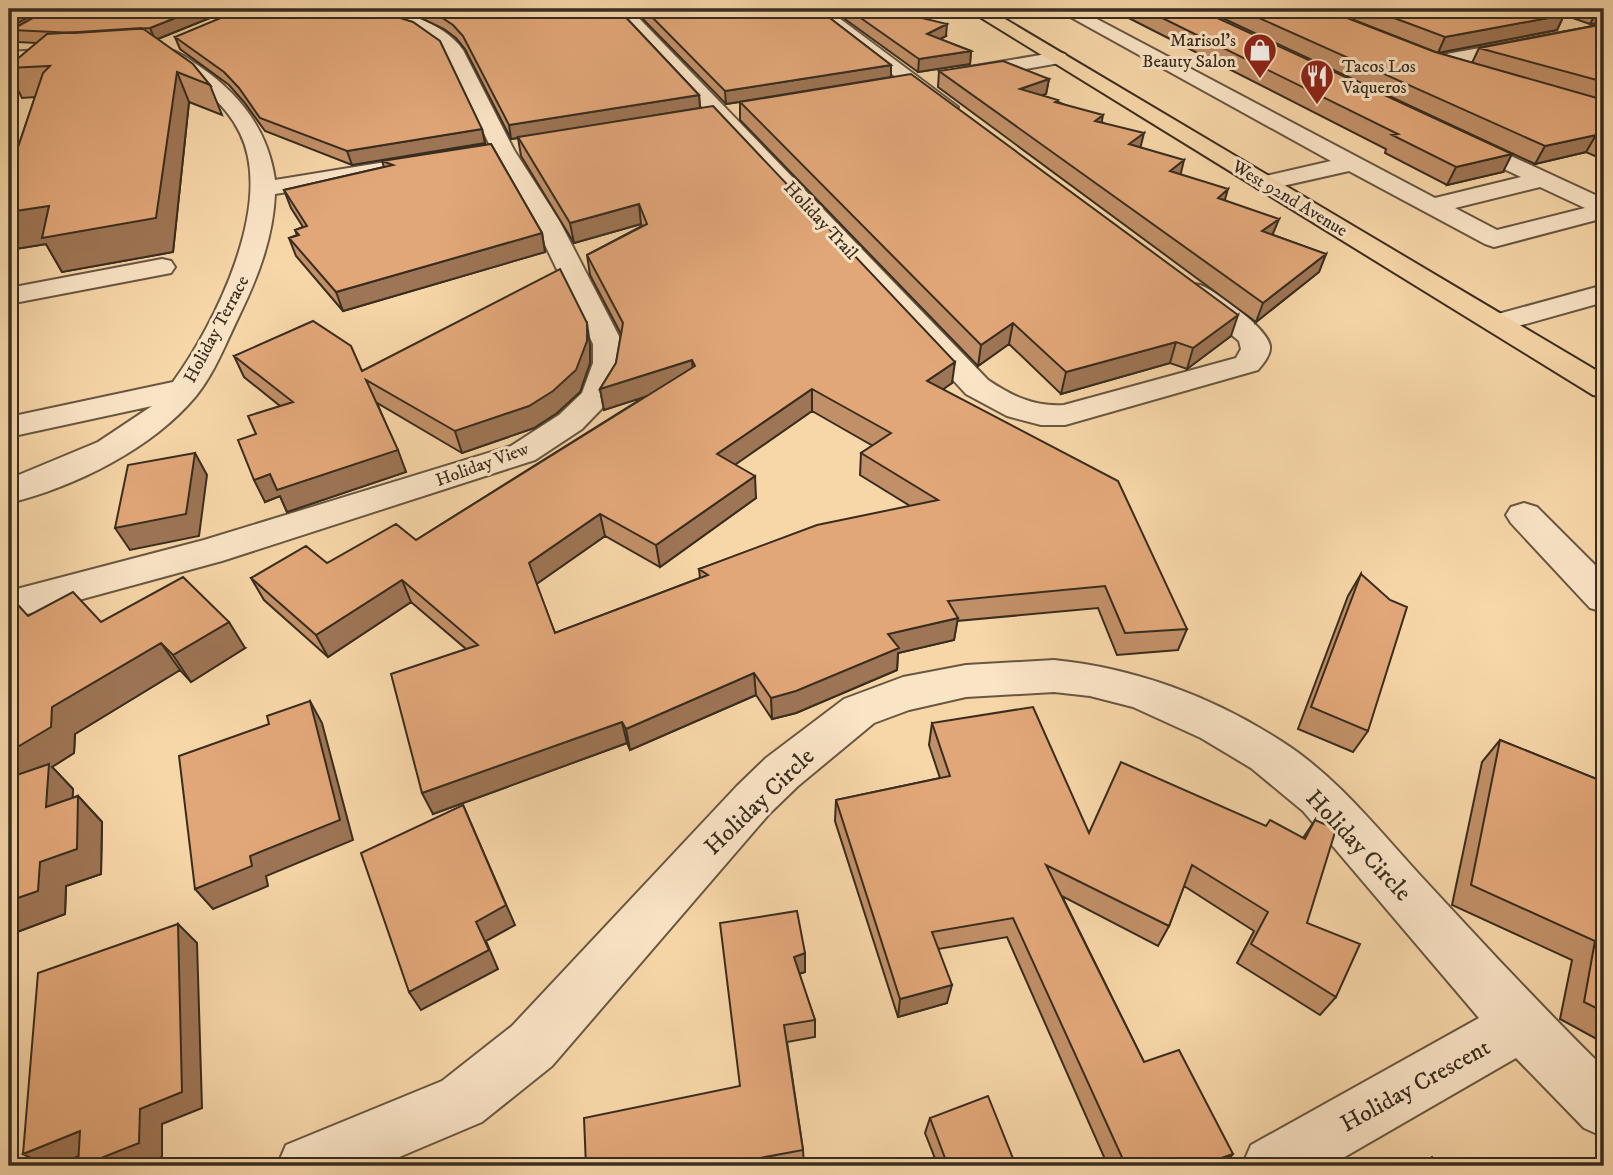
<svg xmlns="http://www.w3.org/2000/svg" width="1613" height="1175" viewBox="0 0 1613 1175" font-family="'IM FELL DW Pica',serif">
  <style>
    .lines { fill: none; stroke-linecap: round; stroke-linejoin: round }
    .stream { fill: #758172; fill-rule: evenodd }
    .minor-casing { stroke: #685741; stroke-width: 4 }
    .major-casing { stroke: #382d1f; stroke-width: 4 }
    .minor { fill: #fae4c6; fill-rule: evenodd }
    .major { fill: #f7d6a8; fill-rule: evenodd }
    .wall { fill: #c29068; stroke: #382d1f; stroke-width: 2; fill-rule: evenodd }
    .shaded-wall { fill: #9e7555; stroke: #382d1f; stroke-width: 2 }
    .building { fill: #e2a779; stroke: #382d1f; stroke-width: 2; fill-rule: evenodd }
    .labels { text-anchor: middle; stroke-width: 6; stroke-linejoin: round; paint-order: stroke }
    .far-poi-label { font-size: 18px; fill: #382d1f; stroke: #fae4c6; text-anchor: end }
    .far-street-label { font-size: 18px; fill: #382d1f; stroke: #fae4c6 }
    .near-street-label { font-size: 24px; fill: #382d1f; stroke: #fae4c6 }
  </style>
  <rect width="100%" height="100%" fill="#f7d6a8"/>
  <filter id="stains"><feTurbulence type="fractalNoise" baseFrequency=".00286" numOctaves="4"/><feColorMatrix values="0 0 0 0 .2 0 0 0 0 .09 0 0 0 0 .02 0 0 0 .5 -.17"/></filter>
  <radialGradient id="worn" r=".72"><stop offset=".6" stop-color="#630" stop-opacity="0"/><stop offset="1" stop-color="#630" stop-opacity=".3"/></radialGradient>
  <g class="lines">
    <path class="stream" d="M29,73L36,75L9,104V97Z"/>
    <g class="minor-casing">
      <path id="minor" d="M358,9C393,7 442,20 463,50L514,150L559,220L623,344V363L619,381L607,403L582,429L535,460L222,561L9,619V591L204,540L511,446L559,415L582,393L593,363V344L533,220L492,150L445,52C425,29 389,22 361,13Z
        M612,9H630L988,380C1012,396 1034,407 1064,405L1236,358L1241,349L1239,341L1180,292L1184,286C1190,285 1194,283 1200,285C1217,291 1268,329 1270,346C1271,355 1263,364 1258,370L1065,425H1041L1007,416L966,394Z
        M807,9H827L958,107L954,111H940Z
        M1056,9H1078L1435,198L1521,177L1453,145L1450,140L1453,135L1461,133L1604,199V218L1494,247L1485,244L1349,171L1265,190L1257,188L1253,183L1257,178L1331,161ZM1540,187L1585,208L1497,230L1455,208Z
        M1604,25V35L1436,68L1426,62L1436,56Z
        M73,48L83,54L80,58L9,64V52Z
        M170,50C181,53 190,60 199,66C240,94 268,130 275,180L404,159L412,161L416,166L412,171L404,173L275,194C273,238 258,277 239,316C226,343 214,374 196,396C153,448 75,487 9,503V479L98,442L152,406L9,437V417L173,382C215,324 275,204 240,133C224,100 193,80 163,60L160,56Z
        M1058,52L1065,54L1068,58L1065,62L964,80L957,78L954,74L957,70L964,68Z
        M162,259L171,261L175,267L171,273L9,304V288Z
        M1604,285V302L1497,332L1487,329L1483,323L1487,317Z
        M1524,503L1537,507L1604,574V612L1590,608L1511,523L1506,515L1511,507Z
        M1054,660C1135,668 1213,697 1281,741C1335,775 1375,826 1418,873C1479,939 1540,1005 1604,1068V1137L1584,1128L1516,1058L1329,1166H1242L1251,1145L1479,1018L1303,811L1251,768L1201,738L1133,707L1090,696L1054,692L966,697L909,710L874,723L798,786L769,814L552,1066L482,1122L378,1166H277L286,1145L442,1081L512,1026L737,786L766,758L844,699L903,677L966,665Z"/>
    </g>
    <g class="major-casing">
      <path id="major" d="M967,9H988L1604,375V397L1593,395Z"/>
    </g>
    <use href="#minor" class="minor"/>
    <use href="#major" class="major"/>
  </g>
  <path class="wall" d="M49,9H232L158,39L210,85L222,115L189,102L173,252L62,272L46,244L9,250V174L35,97L22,98L9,72V66L37,43L18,42L11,30Z
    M388,9H618L699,95L700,108L952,383L943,389L1187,629L1178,650L1117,655L1098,608L957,621L954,640L898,653L897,670L796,713L772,719L756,695L630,750L627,743L433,814L466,649L411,602L328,657L264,600L251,578L327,563L416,540L644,397L604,410L600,389L616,363L621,334L590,275L587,255L642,226L641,224L574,243L521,156L518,138L511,139L465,49L456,38L444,29L417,16ZM812,411L873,446L861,453L860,475L910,506L699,569L700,578L555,633L536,584L605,536L660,567L756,498L735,464Z
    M633,9H818L891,65V77L1231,336L1187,369L1170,363L1061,394L1009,344L978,366L740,120V102L726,104Z
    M831,9H927L913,16L946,36L940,39L971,51L970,64L918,72Z
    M1111,9H1198L1503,172L1447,185L1385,153L1386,149Z
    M1203,9H1324L1435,52L1472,63L1479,48L1604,24V160L1586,152L1535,164Z
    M1326,9H1604L1590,24L1564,15L1557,30L1438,53Z
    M175,37L482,129L485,143L352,165L265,131L244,102L229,85L180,49Z
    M939,71L1049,79L1046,94L1043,95L1102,122L1180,174L1225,200L1273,235L1326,254L1319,272L1256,322L938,87Z
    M491,144L542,233L545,252L343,311L296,256L289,238L297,235L295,230L303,227L291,208L284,190L384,167L382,161Z
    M590,345V363L580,392L557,413L534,428L462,453L377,403L406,472L287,512L280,496L265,502L256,434L280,406L244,377L234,356L362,371Z
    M1361,574L1368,731L1353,752L1298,729L1348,596Z
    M9,611L28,616L101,622L245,648L191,682L180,670L75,734L74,753L52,767L73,789L72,798L78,796L102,822L101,874L66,886L65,914L9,935Z
    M932,723L1089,833L1266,826L1303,838L1315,820L1307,923L1336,997L1320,1015L1237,963L1254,931L1184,886L1169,926L1158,946L1062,896L1144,1062L1233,1154L1221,1166H1108L1007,937L938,949L947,1003L898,1017L835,821L836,800L940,778L929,745Z
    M1500,740L1604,782V1043L1560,1019L1572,960L1452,905L1482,762Z
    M805,953V972L799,974L815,1020V1037L787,1042L803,1150L804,1164L794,1166H586L740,1086Z
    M930,1118L1016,1166H938L925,1133Z"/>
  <path class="shaded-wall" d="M16,9H44L9,28V13Z
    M198,9H232L155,40L150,28Z
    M904,9H927L896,24L897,12Z
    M1598,9H1604V23L1590,24Z
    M1564,15L1557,30L1438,53L1445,37Z
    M947,24L946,36L926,46L927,34Z
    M971,51L970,64L918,72L919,59Z
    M891,65V77L726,104L725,91Z
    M177,72L189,102L173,252L62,272L46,244L9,250V212Z
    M1049,79L1046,94L1018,104L1020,89Z
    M699,95L700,108L511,139L509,125Z
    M1103,115L1100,131L1095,121Z
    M482,129L485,143L352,165L347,151Z
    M1144,133L1140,149L1129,144Z
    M1596,135L1586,152L1535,164L1545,146Z
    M1512,154L1503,172L1447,185L1456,167Z
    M1184,160L1180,177L1170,171Z
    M1228,189L1223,206L1218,198Z
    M639,204L641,224L574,243L570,223Z
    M1279,219L1272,236L1262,231Z
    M542,233L545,252L343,311L336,292Z
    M1326,254L1319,272L1256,322L1263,303Z
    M1238,315L1231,336L1187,369L1193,348Z
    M587,323L590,345V363L580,392L557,413L534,428L462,453L455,431Z
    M1013,323L1009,344L978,366L981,345Z
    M1176,342L1170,363L1061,394L1066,372Z
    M692,360L694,381L604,410L600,389Z
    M955,362L952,383L925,402L927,381Z
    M812,389V411L719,476L717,454Z
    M398,450L406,472L287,512L280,496L265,502L254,480L270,474Z
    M195,453L207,475L199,536L130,550L115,528Z
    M755,476L756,498L660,567L656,545Z
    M600,514L605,536L535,585L529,563Z
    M402,580L411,602L328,657L316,635Z
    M958,618L954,640L898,653L897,670L796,713L772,719L771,698L888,634Z
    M229,622L245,648L191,682L173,655Z
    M161,643L180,670L75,734L74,753L52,767L73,789L71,832L11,777L9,772V752L52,707Z
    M754,673L756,695L630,750L626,729Z
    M310,701L322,723L353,840L266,876L268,886L213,909L195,889L250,856Z
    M622,722L627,743L433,814L422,793Z
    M78,796L102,822L101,874L66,886L65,914L9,935V901L40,862Z
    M463,805L515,925L486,941L498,969L421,1010L409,992L476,922Z
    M178,924L197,943L202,1108L162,1124V1157L140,1166H81L140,1109Z
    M805,953V972L794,975V957Z
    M952,985L947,1003L898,1017L900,999Z
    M80,1131L104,1146L54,1166H46L23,1154Z
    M1233,1154L1221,1166H1198Z"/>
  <path class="building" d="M49,9H198L150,28L75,33L11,30Z
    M242,9H372L413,22L440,41L482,129L347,151L260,118L239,88L224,72L175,37Z
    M424,9H618L699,95L509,125L463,36L453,25L441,17Z
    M644,9H818L891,65L725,91Z
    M848,9H904L897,12L947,24L927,34L971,51L919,59Z
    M1144,9H1198L1512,154L1456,167L1392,135L1398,134Z
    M1239,9H1324L1435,52L1604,100V138L1596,135L1545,146Z
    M1370,9H1546L1564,15L1445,37Z
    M1604,24V82L1479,48Z
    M142,28L193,64L210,85L177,72L156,218L42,238L49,206L9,212V174L43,73L50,66L9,68V66L47,34Z
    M1003,61L1049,79L1020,89L1058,100L1055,102L1103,115L1095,121L1144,133L1129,144L1184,160L1170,171L1228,189L1218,198L1279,219L1262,231L1326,254L1263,303L939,71Z
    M911,74L1238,315L1193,348L1176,342L1066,372L1013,323L981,345L740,102Z
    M713,106L955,362L927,381L1118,481L1187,629L1125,633L1105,586L948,601L958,618L888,634L899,648L796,691L771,698L754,673L626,729L622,722L422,793L391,674L478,645L402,580L316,635L251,578L306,546L327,563L396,524L416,540L695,366L692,360L600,389L616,363L623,323L587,255L647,224L639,204L570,223L518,137ZM812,389L891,433L861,453L938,500L817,525L699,569L708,575L555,633L529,563L600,514L656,545L755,476L717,454Z
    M491,144L542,233L336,292L289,238L299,235L295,230L307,226L284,190L393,165L382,161Z
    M560,269L587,323V341L576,370L553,391L529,406L455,431L366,380L398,450L277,490L270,474L254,480L238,440L256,434L248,416L293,402L234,356L313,321L351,346L362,371Z
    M195,453L186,514L115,528L128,465Z
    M1361,574L1390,600L1407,607L1368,731L1311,707Z
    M183,577L229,622L173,655L161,643L52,707L51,727L9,752V611L19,606L28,616L73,592L101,622Z
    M310,701L340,820L250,856L252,866L195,889L179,756L269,724L267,716Z
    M1033,707L1089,833L1121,762L1266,826L1270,820L1305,839L1315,820L1336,829L1307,923L1360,944L1336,997L1251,944L1268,912L1192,865L1169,926L1046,865L1144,1062L1179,1050L1233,1154L1198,1166H1126L1013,918L932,932L952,985L900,999L836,800L950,776L932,723Z
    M1500,740L1604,782V1012L1584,1002L1595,941L1471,885Z
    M49,764L46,807L78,796L77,849L40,862L38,891L9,901V772L11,777Z
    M463,805L506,905L476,922L489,950L409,992L361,853Z
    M797,911L805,953L794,957L815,1020L784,1025L803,1150L717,1166H586L584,1118L740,1086L720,923Z
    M178,924L182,1092L140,1109L139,1143L81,1166H78L80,1131L23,1154L38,973Z
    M988,1096L1016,1166H948L930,1118Z
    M1432,1157L1438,1166H1417Z"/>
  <defs>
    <g id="shop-pin" transform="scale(1.75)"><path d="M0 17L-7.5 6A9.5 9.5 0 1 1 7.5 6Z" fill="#8f2418" stroke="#fae4c6"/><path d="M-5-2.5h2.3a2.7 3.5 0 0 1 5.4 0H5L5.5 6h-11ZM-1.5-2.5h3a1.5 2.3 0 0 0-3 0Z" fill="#fff"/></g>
    <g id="restaurant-pin" transform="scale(1.75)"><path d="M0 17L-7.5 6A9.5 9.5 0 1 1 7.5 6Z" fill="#8f2418" stroke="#fae4c6"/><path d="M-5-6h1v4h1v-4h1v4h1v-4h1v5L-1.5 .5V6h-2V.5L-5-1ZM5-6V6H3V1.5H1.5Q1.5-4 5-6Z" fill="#fff"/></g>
  </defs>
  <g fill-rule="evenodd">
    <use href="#shop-pin" x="1260" y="50"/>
    <use href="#restaurant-pin" x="1317" y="76"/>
  </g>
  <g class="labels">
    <g class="far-poi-label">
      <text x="1236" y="46">Marisol's<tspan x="1236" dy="21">Beauty Salon</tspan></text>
      <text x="1342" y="72" text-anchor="start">Tacos Los<tspan x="1342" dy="21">Vaqueros</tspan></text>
    </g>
    <g class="far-street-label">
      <text transform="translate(1290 198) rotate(31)" y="6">West 92nd Avenue</text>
      <text transform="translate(821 220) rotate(47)" y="6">Holiday Trail</text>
      <text transform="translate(216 329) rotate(-62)" y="6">Holiday Terrace</text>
      <text transform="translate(482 464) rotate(-20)" y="6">Holiday View</text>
    </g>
    <g class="near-street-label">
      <text transform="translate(759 801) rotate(-44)" y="8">Holiday Circle</text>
      <text transform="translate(1359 845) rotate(47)" y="8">Holiday Circle</text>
      <text transform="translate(1415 1085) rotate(-29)" y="8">Holiday Crescent</text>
    </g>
  </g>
  <rect width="1613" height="1175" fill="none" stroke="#f7d6a8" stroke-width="35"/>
  <rect x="10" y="10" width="1592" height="1154" fill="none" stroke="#382d1f" stroke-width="3.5"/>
  <rect x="18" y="18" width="1578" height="1140" fill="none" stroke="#382d1f" stroke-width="2"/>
  <rect width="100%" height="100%" filter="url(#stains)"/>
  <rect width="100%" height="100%" fill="url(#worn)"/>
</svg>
